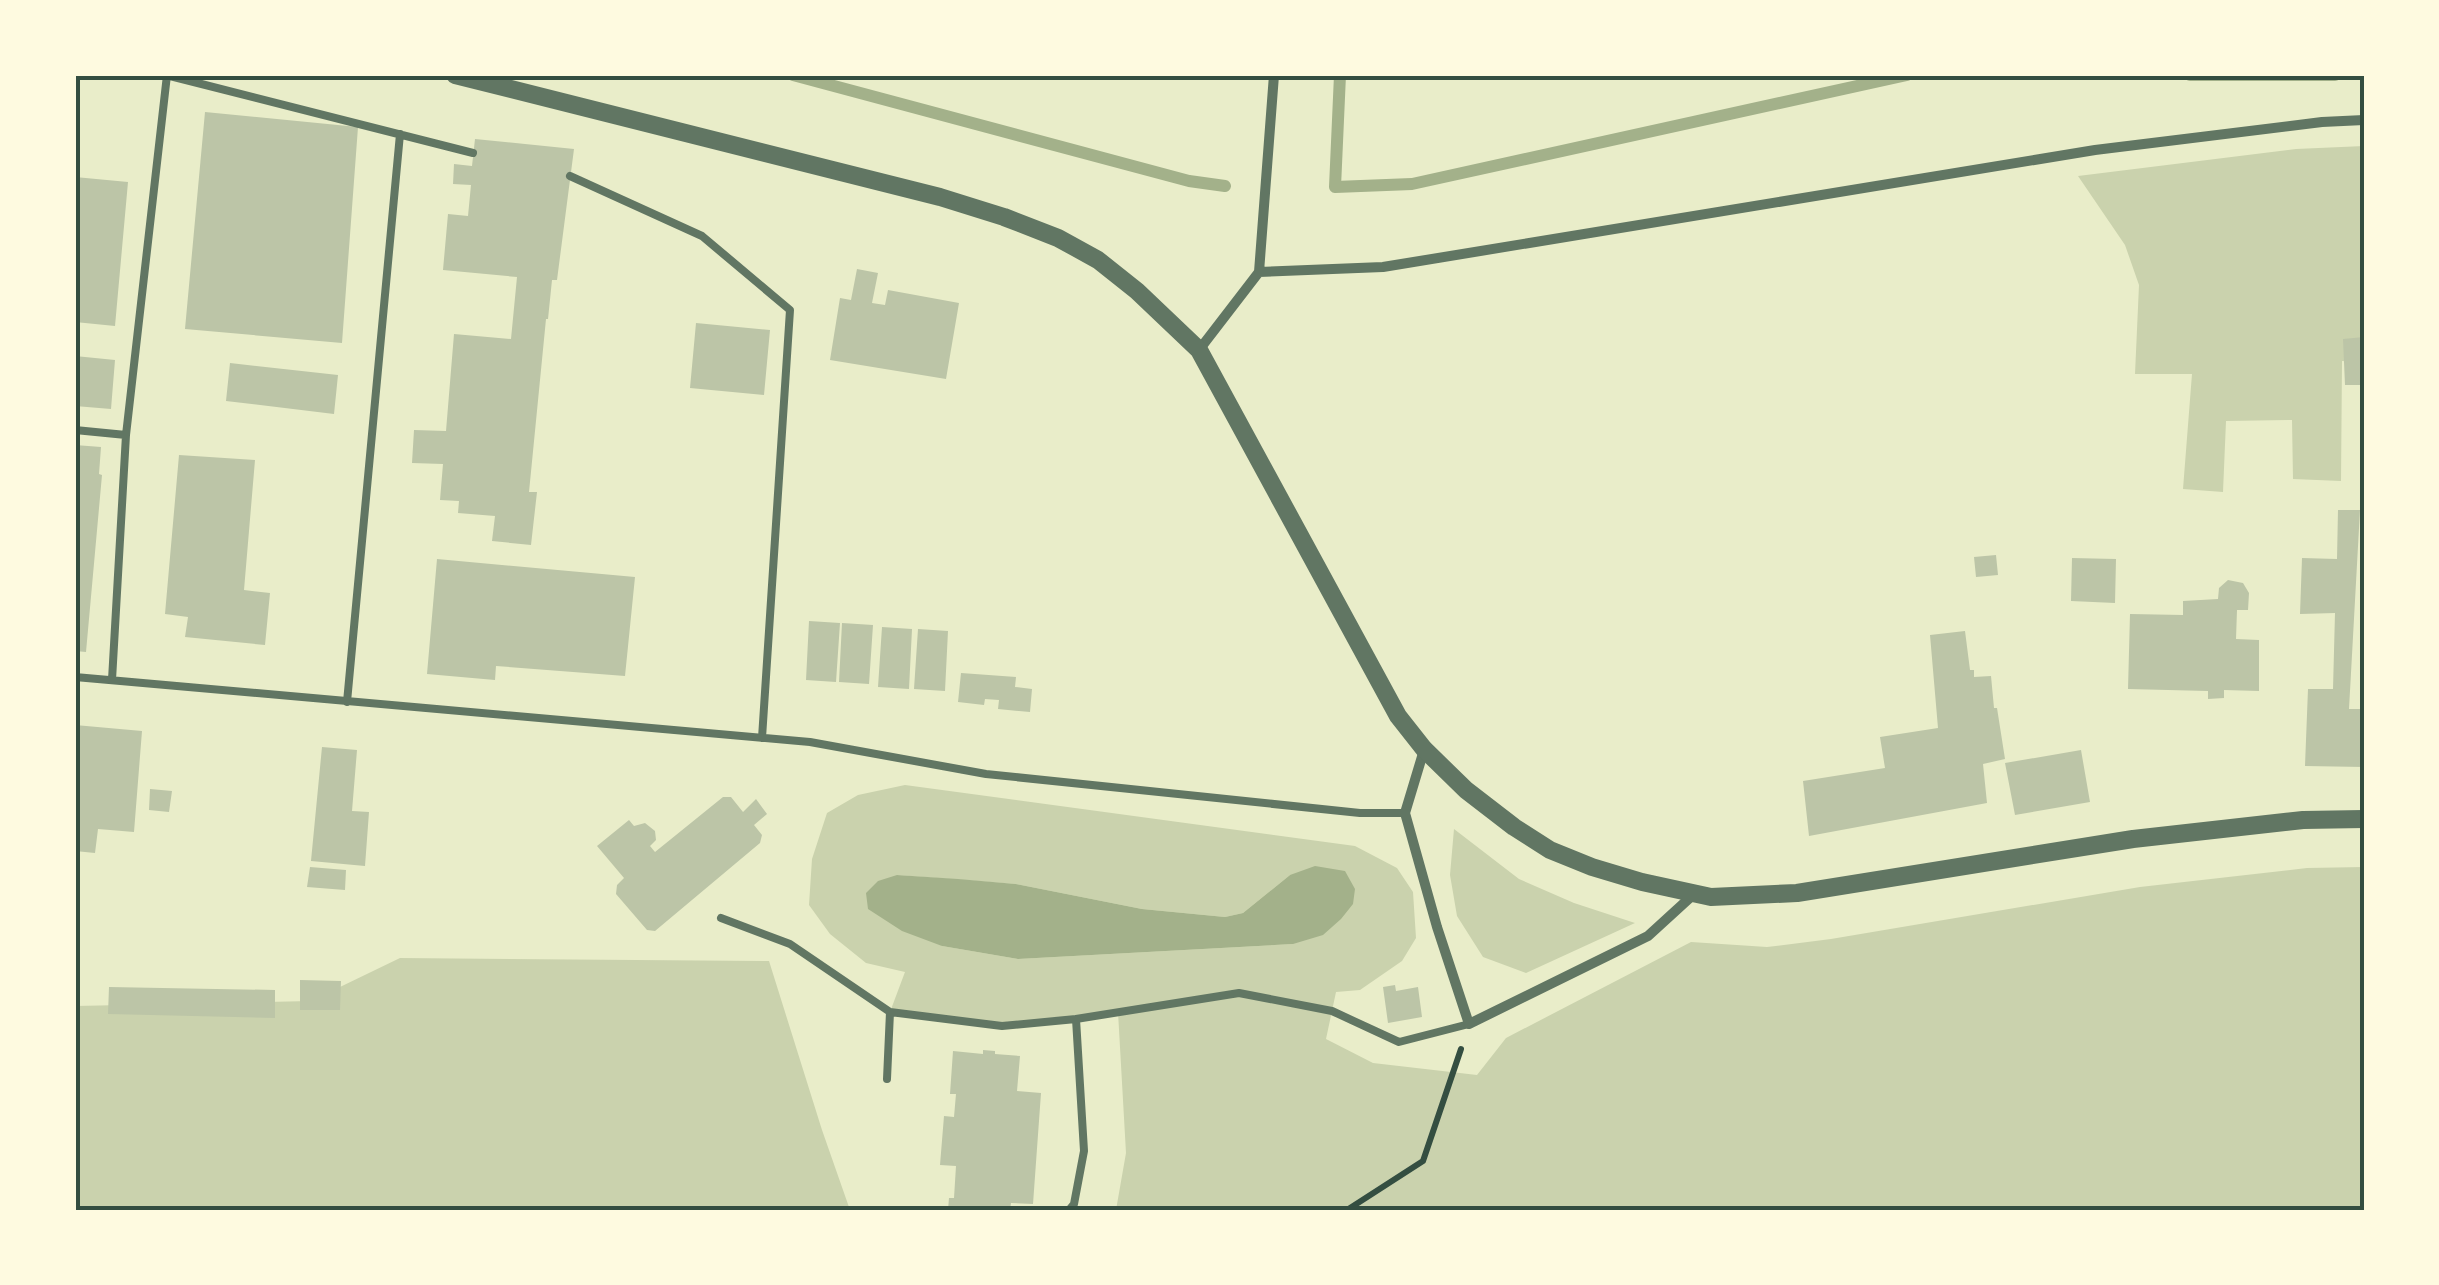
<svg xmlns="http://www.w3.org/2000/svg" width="2439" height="1285" viewBox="0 0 2439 1285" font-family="'Space Grotesk',sans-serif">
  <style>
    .green { fill: #cad2ad; fill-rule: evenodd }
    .water { fill: #a3b18a }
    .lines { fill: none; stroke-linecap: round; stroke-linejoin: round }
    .stream { stroke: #a3b18a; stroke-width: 12 }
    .building { fill: #bcc5a7 }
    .path { stroke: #344e41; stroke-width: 6 }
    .service { stroke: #617663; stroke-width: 8 }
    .minor { stroke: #617663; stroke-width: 10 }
    .tertiary { stroke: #617663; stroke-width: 18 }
    .neatline { fill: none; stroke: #344e41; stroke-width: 4 }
  </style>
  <rect width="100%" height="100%" fill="#e9edc9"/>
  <path class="green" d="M2364,146V362L2342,361L2341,481L2293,479L2292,420L2226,421L2223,492L2183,489L2192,374H2135L2139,285L2125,245L2078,176L2296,149Z
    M905,785L1355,846L1397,868L1413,892L1416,938L1402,961L1360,990L1336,992L1326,1039L1373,1063L1477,1075L1506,1038L1691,942L1767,947L1831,939L2140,887L2307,868L2364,867V1210H1116L1126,1153L1118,1012L1002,1026L890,1012L905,972L866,963L830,934L809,905L812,859L827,813L858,795ZM897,875L1016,884L1142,909L1225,917L1243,913L1290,875L1293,944L1018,959L942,946Z
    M1454,829L1519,879L1574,903L1635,923L1526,973L1483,957L1457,916L1450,875Z
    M400,958L769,961L822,1130L850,1210H75V1006L311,1001Z"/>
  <path class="water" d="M1315,866L1345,871L1355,889L1353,904L1341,919L1323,935L1293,944L1018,959L942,946L902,931L868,909L866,893L878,881L897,875L958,879L1016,884L1142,909L1225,917L1243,913L1290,875Z"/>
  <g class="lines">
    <path class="stream" d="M793,75L1189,181L1225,186
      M1340,75L1335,187L1412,184L1907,75
      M2190,75H2335"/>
  </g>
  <path class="building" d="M205,112L358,127L342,343L185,329Z
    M475,139L574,149L557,280H552L548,319H546L529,492H537L531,545L492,541L495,516L458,513L459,501L440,500L443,464L412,463L414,430L446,431L454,334L511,339L517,277L443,270L448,214L468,216L471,185L453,184L454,164L472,166Z
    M75,177L128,182L115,326L75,322Z
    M857,269L878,273L872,303L885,305L888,290L959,303L946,379L830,360L840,298L851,300Z
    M696,323L770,330L764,395L690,388Z
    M2364,337V385H2345L2343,339Z
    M75,356L115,360L111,409L75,406Z
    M230,363L338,375L334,414L226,401Z
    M75,445L101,447L99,474L102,475L86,652L75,651Z
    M179,455L255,460L244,590L270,593L265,645L185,637L188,617L165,614Z
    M2338,510H2360L2349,709H2360V714H2364V767L2305,766L2308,689H2333L2335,613L2300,614L2302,558L2337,559Z
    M1996,555L1998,575L1976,577L1974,557Z
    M2072,558L2116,559L2115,603L2071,601Z
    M437,559L635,577L625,676L496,666L495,680L427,674Z
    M2228,580L2243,583L2249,593L2248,610H2237L2236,639L2259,640V691L2224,690V698L2208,699V691L2128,689L2130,614L2183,615V601L2218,599L2219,588Z
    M809,621L840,623L836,682L806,680Z
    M842,623L873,625L869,684L839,682Z
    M882,627L912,629L909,689L878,687Z
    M918,629L948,631L945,691L914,689Z
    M1965,631L1970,670H1974V677L1991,676L1994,708H1997L2005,759L1983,764L1987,803L1809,836L1803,781L1885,768L1880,737L1938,728L1930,635Z
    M961,673L1016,677L1015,687L1032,689L1030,712L998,709L999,700L985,699L984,705L958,702Z
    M75,725L142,731L134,832L98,829L95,853L75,851Z
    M322,747L357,750L352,811L369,812L365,866L311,861Z
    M2081,750L2090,802L2015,815L2005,763Z
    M150,789L172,791L169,812L149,810Z
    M723,797H731L743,812L756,799L767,814L754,825L762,835L760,843L655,931L647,930L616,894L617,885L624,878L597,846L629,820L634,826L645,823L655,831L656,840L650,846L655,852Z
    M310,867L346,870L345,890L307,887Z
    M300,980L341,981L340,1010H300Z
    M1395,985L1396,991L1418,987L1422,1017L1388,1023L1383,987Z
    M109,987L275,990V1018L108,1014Z
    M983,1050L995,1051V1054L1020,1056L1017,1091L1041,1093L1033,1204L1011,1203L1010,1210H948L949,1198H954L956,1166L940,1165L944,1116L954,1117L956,1094H950L953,1051L983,1054Z"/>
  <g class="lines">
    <path class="path" d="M1347,1210L1423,1161L1461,1049"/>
    <path class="service" d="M166,75L473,153
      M570,176L702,236L790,310L762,738
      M75,430L126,435L112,680
      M126,435L167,75
      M75,677L810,742L986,774L1360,813H1405
      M347,702L400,134
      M721,918L790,944L890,1012L1002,1026L1076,1019L1084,1151L1074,1204L1069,1210
      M1076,1019L1239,993L1332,1011L1399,1042L1469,1024
      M887,1079L890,1012"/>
    <path class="minor" d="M1259,272L1383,267L2095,150L2322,122L2364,120
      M1199,350L1259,272L1274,75
      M1424,750L1405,813L1437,927L1469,1024L1648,936L1694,894"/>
    <path class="tertiary" d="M455,75L940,197L1004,217L1058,238L1098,260L1137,291L1199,350L1398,716L1424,749L1466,790L1514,827L1550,850L1592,867L1642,882L1711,897L1797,893L2133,839L2303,820L2364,819"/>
  </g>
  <rect width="2439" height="1285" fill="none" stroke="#fefae0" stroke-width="155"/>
  <rect x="78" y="78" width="2284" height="1130" class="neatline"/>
</svg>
